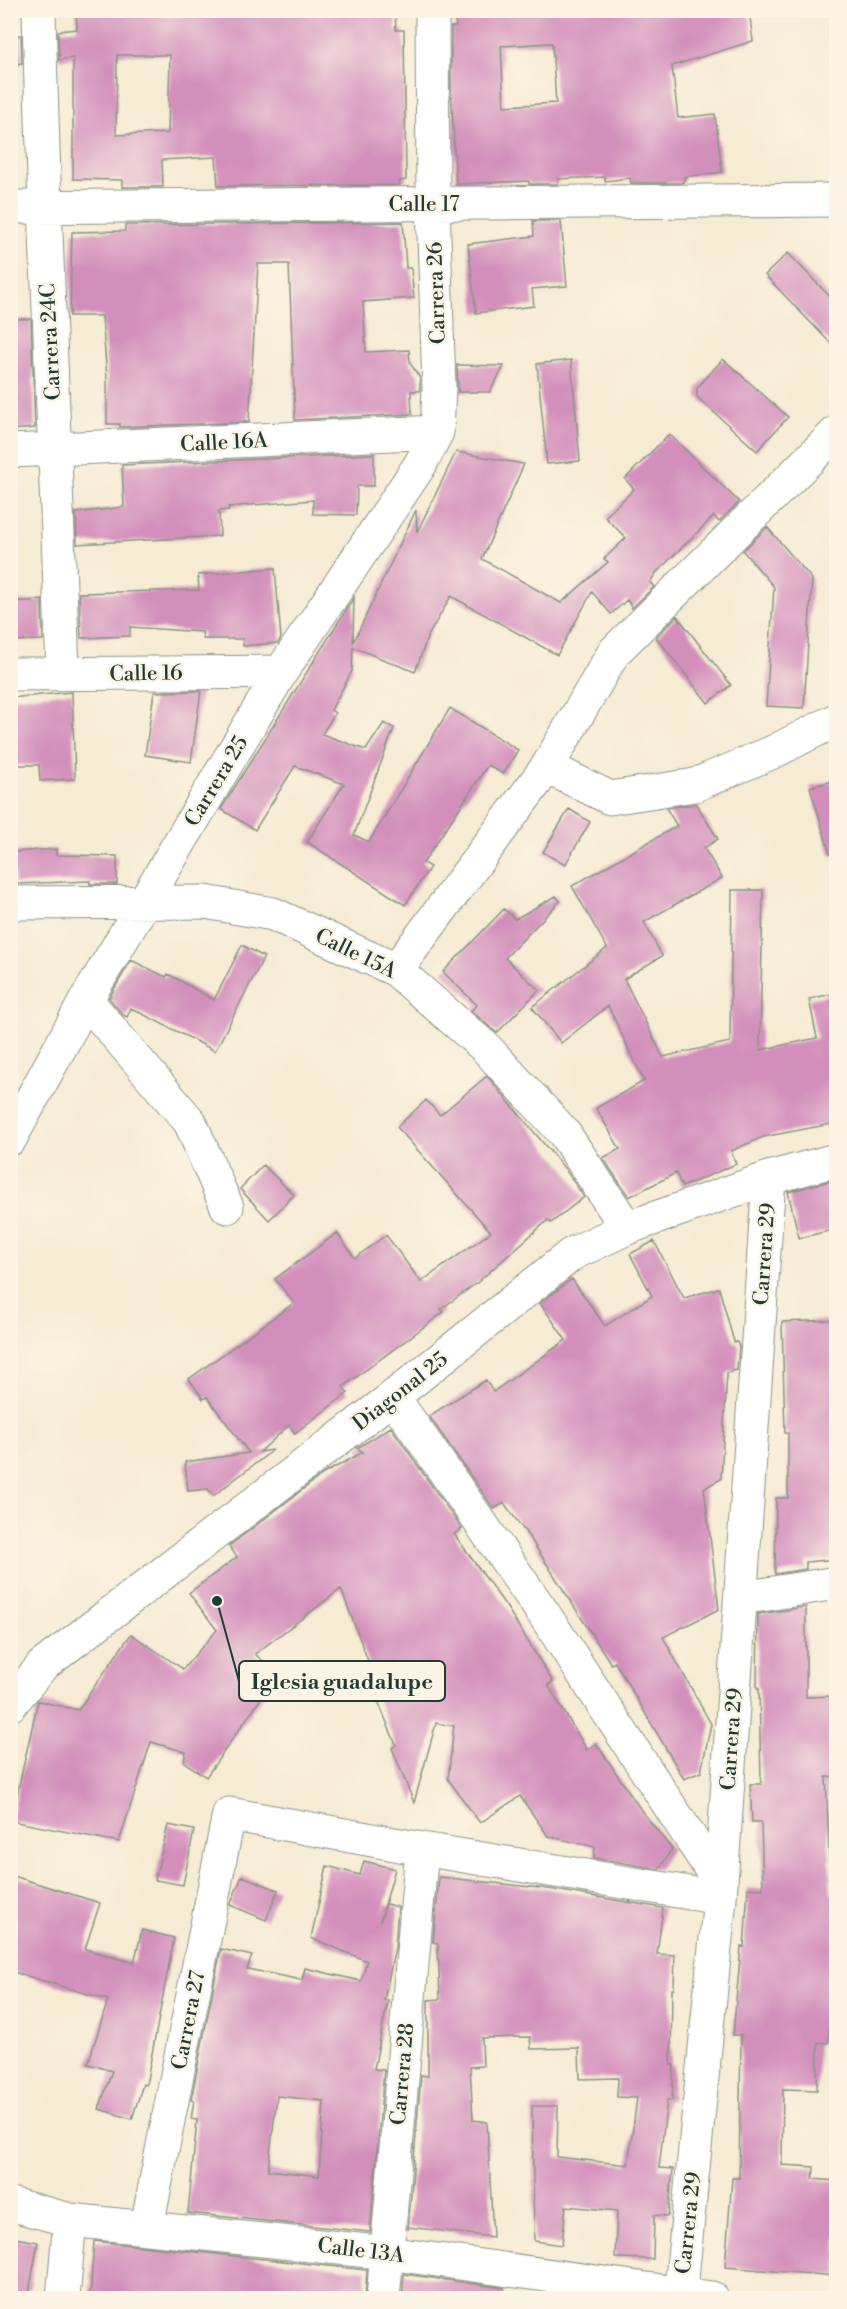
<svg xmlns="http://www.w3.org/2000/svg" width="847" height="2309" viewBox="0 0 847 2309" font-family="'Libre Bodoni',serif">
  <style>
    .building { fill: #d38fbc; fill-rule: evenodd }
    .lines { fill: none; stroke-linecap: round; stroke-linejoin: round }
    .minor-casing { stroke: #8a9484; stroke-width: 35 }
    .major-casing { stroke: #8a9484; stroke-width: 35 }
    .minor { stroke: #fff; stroke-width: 33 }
    .major { stroke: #fff; stroke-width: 33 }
    .labels { text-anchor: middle; stroke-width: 5; stroke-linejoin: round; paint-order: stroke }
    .street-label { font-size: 21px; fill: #1f3d34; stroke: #fcf5e5 }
    .leader { fill: none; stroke: #1f3d34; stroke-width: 2 }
    .callout-dot { fill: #1f3d34; stroke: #fcf5e5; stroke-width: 2 }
    .callout { fill: #fcf5e5; stroke: #1f3d34; stroke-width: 2 }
    .callout-label { font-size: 22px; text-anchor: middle; font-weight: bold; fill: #1f3d34 }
  </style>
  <rect width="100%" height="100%" fill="#fcf5e5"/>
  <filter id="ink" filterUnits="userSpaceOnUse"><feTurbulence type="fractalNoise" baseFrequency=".0167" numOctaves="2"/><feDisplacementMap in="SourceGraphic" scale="12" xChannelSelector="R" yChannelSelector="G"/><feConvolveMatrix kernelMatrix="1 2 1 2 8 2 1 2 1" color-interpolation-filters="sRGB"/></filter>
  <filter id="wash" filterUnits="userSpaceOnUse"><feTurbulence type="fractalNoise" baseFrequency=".008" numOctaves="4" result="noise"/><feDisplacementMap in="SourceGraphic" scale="24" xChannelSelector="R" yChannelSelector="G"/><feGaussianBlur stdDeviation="1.35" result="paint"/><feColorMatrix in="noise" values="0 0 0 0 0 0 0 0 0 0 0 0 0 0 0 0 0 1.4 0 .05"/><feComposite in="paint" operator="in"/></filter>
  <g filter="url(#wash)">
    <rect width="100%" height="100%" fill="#f6ebd3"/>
    <g id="blocks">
      <path class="building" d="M76,10H395L396,30H404L406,180L399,181L400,185L218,186L216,157L162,160L163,187H122V180L73,179V58L59,60L58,31L77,29ZM117,55H170L168,133L116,135Z
        M454,10H749L753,41L672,66L678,118L715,114L722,172L684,177V182L680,183H631L630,178L605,181V177L558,179V184H529V181L456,184L451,89V27H456ZM552,43L556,103L504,106L501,46Z
        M21,35L22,63L10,65V36Z
        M533,221H561L567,286L532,289L534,306L476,313L468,244L534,236Z
        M403,222L406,268H411L414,298L363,302L366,352L409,350L410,363L420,378V391H411L412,414L295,420L289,264H258L249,422L120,427V424H107V378L102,316H70L72,232L125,231V225Z
        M788,253L837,304V350L765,275Z
        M10,319H31L35,428L10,430Z
        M723,359L788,417L757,451L697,397V388Z
        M571,360L580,461L547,464L537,364Z
        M457,365L504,366L490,392H458Z
        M669,434L739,502L719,522L714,516L656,573L650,582L654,587L632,608L627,600L611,614L592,592L557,655L451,596L428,636L415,672L353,647L352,671L331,710L335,713L322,734L366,750L384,723L394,728L354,835L369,842L450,708L518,750L503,774L488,765L423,863L430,867L405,905L307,842L344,784L295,766L255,830L221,809L354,597L353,643L416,510L417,532L456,452L524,464L482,559L561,603L608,562L604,559L626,538L605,517L634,489L625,479Z
        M374,454V486H357L356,515L313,514V500L228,507L229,510L219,511L220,536L77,544L76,513L124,507L122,465Z
        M767,527L812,579L804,708L766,706L774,587L743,551Z
        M275,568L281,638L278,643L243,646V639H203L202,632L130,627V636L81,638L79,593L199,590L198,575Z
        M42,600L43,640L10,641V602Z
        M677,616L731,685L708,703L656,637Z
        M201,691L191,762L145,755L154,692Z
        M72,692L75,779L40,781L39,765H10V698Z
        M837,780V853L830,854L810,787Z
        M696,804L718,839L704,848L722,878L644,922L662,956L624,979L663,1057L730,1042L732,890H763L760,1050L817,1038L809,999L837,993V1123L763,1137L731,1151L736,1164L682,1187L676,1173L629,1197L603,1158L620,1149L596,1108L644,1081L608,1006L561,1043L532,1007L607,948L572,886L677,826L666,808Z
        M569,809L590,822L565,865L543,852Z
        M56,849V855L117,856V884H90V881L15,884L13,852Z
        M556,896L560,901L505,958L539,990L497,1033L471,1011L477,1005L443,972L504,909L515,919Z
        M242,945L264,957L215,1051L131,1008L127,1017L123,1015L109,998L131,960L166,977L168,974L214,1000Z
        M487,1076L565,1169L584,1197L551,1223L548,1220L478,1282L441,1309L444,1312L343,1387L348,1393L295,1433L289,1425L260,1452L273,1450L213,1496L208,1489L188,1491L185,1462L249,1453L207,1397L203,1399L189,1379L294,1303L275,1279L337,1233L355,1258L386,1235L421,1282L491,1232L397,1127L426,1100L440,1115Z
        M263,1165L294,1195L269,1220L240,1189Z
        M837,1179V1229L799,1238L788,1192Z
        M654,1241L684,1298L719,1288L734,1342H737L739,1347L737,1370L727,1373L721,1479L704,1488L719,1609L663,1637L711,1724L701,1772L684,1779L615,1662L611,1664L532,1541L504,1503L494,1509L429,1416L486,1380L493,1392L566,1340L540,1303L572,1279L605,1326L652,1296L630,1254Z
        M837,1320V1559L806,1562V1569L775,1574L776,1498H788V1433H785L782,1322Z
        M391,1427L462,1529L454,1534L506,1606L553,1682L548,1685L587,1750L596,1743L641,1810L672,1849L659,1869L594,1858L595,1847L548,1836L520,1796L480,1823L448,1779L454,1726L436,1723L414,1803L392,1748L396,1745L371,1684L376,1682L341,1589L255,1654L278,1674L206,1777L184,1762L186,1752L151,1742L119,1842L11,1821L38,1701L78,1710L131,1634L183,1669L217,1630L189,1593L237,1557L229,1546L323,1474L363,1452L357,1448Z
        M806,1607V1697L837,1696V1776L826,1777L831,1893L837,1894V1991L833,1990L828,2043L818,2042L817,2090L783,2089L782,2165L814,2167L813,2179L837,2181V2276L725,2267L732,2178H739L741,2035H733L741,1946L744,1947L748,1888L763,1889L761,1822H752L750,1784H761L759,1688H757L758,1614Z
        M168,1825L194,1830L183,1885L155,1880Z
        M364,1861L395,1869L380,1922L386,1904L398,1907L395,1948L384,2000H388L374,2069L384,2070L370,2232L188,2213L197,2120L191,2119L194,2101L191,2100L221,1949L252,1956L247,1969L302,1980L305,1968L361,1981L367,1961L311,1938L327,1866L360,1875ZM277,2096L324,2101L319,2176L268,2170Z
        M10,1875L100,1903L85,1949L134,1963L142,1930L174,1938L146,2085L143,2084L132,2119L99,2109L112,2071L88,2064L108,2000L10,1971Z
        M242,1876L278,1890L266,1920L230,1905Z
        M439,1877L549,1889L663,1908L657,1954L675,1955L674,1989H672L671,2065H674L672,2100H667L659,2168L673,2169L668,2216L654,2215L653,2259L615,2258L617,2211L566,2206L562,2245L534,2241L532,2106H558L557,2157L628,2165L637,2098L617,2097L618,2078L580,2079L579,2048L531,2049L530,2037L482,2038L483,2066L470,2067L473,2120L487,2122L493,2237L408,2227V2230L421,2075L428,2076V2000L440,1999L438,1943L433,1942Z
        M10,2237L38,2242L28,2298H10Z
        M94,2241L367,2270L365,2298H90Z
        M404,2274L504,2288L503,2298H402Z"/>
    </g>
  </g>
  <g filter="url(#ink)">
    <use href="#blocks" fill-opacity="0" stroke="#8a9484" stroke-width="1.5"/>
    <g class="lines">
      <g class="minor-casing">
        <path id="minor" d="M39,10C44,232 56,453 63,674
          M10,207L836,200
          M10,451L437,432
          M10,674L281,672
          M547,767L610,798L695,785L773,752L836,720
          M10,903L205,902L273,914L396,970L486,1048L564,1133L627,1228
          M396,970L547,767L614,652L836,433
          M86,1000L190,1122L227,1207
          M10,1139L86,1000L281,672L420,465L437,432L439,387L433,204L432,10
          M393,1397L546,1617L720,1883
          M742,1598L836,1583
          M10,2204L70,2220L387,2253L712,2298
          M147,2226L229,1814L422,1849L720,1898
          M63,2298L70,2220
          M383,2298L422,1849
          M680,2298L720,1898L769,1178"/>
      </g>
      <g class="major-casing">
        <path id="major" d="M10,1705L42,1666L393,1397L572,1254L627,1228L769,1178L836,1160"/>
      </g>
      <use href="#minor" class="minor"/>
      <use href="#major" class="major"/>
    </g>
  </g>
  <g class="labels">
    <g class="street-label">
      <text x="424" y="211">Calle 17</text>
      <text transform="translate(436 293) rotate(-92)" y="7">Carrera 26</text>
      <text transform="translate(50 342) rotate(-93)" y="7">Carrera 24C</text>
      <text transform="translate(224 442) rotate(-3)" y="7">Calle 16A</text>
      <text transform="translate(146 673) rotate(-1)" y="7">Calle 16</text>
      <text transform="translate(216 781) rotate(-59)" y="7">Carrera 25</text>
      <text transform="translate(356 953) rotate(26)" y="7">Calle 15A</text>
      <text transform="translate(764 1254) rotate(-86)" y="7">Carrera 29</text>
      <text transform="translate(400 1391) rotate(-38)" y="7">Diagonal 25</text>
      <text transform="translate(731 1739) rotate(-86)" y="7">Carrera 29</text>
      <text transform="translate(188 2020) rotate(-79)" y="7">Carrera 27</text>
      <text transform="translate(402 2074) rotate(-85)" y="7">Carrera 28</text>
      <text transform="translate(688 2223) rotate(-84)" y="7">Carrera 29</text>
      <text transform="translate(361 2250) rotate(7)" y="7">Calle 13A</text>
    </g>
  </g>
  <path class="leader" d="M217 1601L239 1681"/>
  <circle class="callout-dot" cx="217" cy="1601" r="6"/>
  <rect class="callout" x="239" y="1661" width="206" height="40" rx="6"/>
  <g class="callout-label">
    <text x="342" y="1689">Iglesia guadalupe</text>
  </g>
  <rect width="847" height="2309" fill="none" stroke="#fcf5e5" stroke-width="36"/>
</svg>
